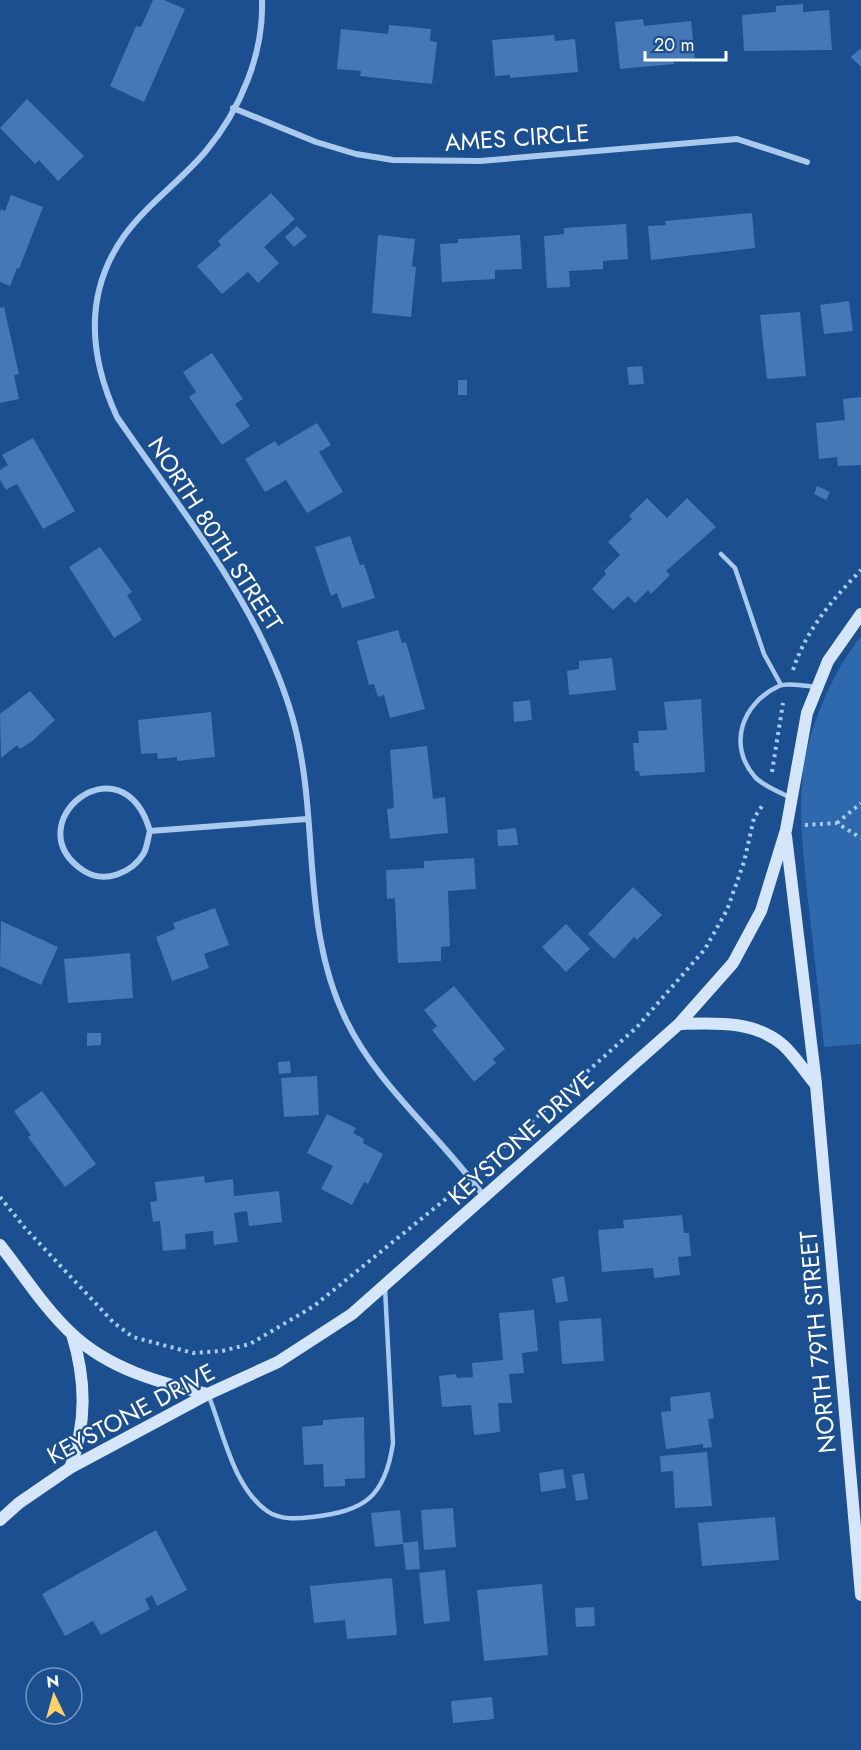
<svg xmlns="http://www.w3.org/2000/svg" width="861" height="1750" viewBox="0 0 861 1750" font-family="Jost,sans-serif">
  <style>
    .green { fill: #2e69ad }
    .building { fill: #4478b7 }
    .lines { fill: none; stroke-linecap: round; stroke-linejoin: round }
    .path { stroke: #a9c9ee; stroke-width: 4; stroke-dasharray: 3 4.5; stroke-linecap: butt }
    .lane { stroke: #a9c9ee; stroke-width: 4.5 }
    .street { stroke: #a9c9ee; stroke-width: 6 }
    .secondary { stroke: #d6e6fa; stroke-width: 12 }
    .labels { text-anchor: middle; stroke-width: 4.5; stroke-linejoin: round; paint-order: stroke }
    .street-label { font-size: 24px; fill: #fff; stroke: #1b4f8f }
  </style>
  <rect width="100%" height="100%" fill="#1b4f8f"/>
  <path class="green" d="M861,636V1044L824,1047C819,998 814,950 808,901C804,859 798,816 803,773C808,729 833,671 861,636Z"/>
  <path class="building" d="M153,0H164L185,9L144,102L110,86L136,26L141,27Z
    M803,4V12L829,10L832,50L744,51L742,15L776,12V6Z
    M643,19L644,26L691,21L695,58L673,60L674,64L620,69L615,22Z
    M389,25L431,29L430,41L437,42L432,84L360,76L361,71L337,69L341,29L388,34Z
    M554,35L555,41L575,39L578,72L510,78V75L495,76L492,40Z
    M861,48V67L851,57Z
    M27,99L84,156L58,181L39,160L35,164L0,128Z
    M271,193L295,219L264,247L279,263L258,283L248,272L222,294L197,266L221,245L218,241Z
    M11,195L43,207L19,269L17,268L10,286L0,282V212L1,209L5,211Z
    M752,213L755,248L651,260L648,226L666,225L665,221Z
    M626,224L628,259L603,261V269L569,271L570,287L547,288L544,236L564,234V228Z
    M297,226L307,236L294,247L285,237Z
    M378,235L415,239L412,266L416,267L411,317L372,313Z
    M520,235L522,269L495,270V279L442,282L440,244L458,243V239Z
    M849,301L853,331L824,334L820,305Z
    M4,307L19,374L14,375L19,399L0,403V308Z
    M800,312L806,376L767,379L760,315Z
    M212,353L243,399L235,404L250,426L222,445L189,397L196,392L183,372Z
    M642,366L644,384L629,385L627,367Z
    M458,380H467V395H458Z
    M861,397V465L838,466L837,457L819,459L816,423L845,420L843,399Z
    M317,423L331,445L319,452L343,492L307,513L286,480L265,492L245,459L275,441L278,446Z
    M33,438L75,511L43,529L17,484L6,490L0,480V470L8,465L2,455Z
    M817,486L830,492L826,500L814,494Z
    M647,498L667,518L687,498L716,527L666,571L670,575L651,594L648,590L635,603L628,596L613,610L592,589L606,574L604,571L620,555L608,542L632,519L629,516Z
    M350,536L360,565L364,564L375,598L342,608L337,593L331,596L315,547Z
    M100,547L132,592L127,595L142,620L114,638L69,567Z
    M398,630L402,643L406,642L425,709L390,718L384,695L378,697L374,684L369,685L357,641Z
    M612,658L616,690L569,695L567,671L579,669V661Z
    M30,691L55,720L31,742L20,749L17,745L1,758L0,714Z
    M701,699L705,772L640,776L639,771H635L633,743H639L638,731L667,730L664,702Z
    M530,700L532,720L514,722L513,702Z
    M211,712L215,757L177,761V757L158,759L157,753L141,754L138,720Z
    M427,746L433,799L445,797L448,833L390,839L387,809L394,808L390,750Z
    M516,828L518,845L498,846L497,830Z
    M474,858L476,889L448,891L450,946L441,947V961L398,963L395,898L387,899L386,870L424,868V861Z
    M633,887L662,915L637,940L634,937L614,959L588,934Z
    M215,908L229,945L204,954L209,968L172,981L156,937L175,929L173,923Z
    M1,921L58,947L41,985L0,966Z
    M566,924L590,949L566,972L542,947Z
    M130,953L133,998L68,1003L64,959Z
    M454,986L505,1049L493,1059L496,1063L474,1082L432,1030L437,1026L424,1010Z
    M87,1033H101V1045L87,1046Z
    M290,1061L291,1073L279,1074L278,1062Z
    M317,1076L319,1115L284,1117L281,1078Z
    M42,1091L96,1164L65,1187L28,1137L31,1135L14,1111Z
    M327,1114L356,1128L353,1133L364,1139L363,1143L383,1154L368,1184L364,1182L352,1205L321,1189L333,1166L307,1153Z
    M204,1176L205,1183L233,1179L234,1196L279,1191L282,1222L249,1226L247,1211L234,1213L238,1242L214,1245L213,1231L185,1234L186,1249L163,1251L160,1221L153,1222L150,1202L157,1201L155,1182Z
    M682,1215L684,1233H689L691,1256L678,1257L680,1275L654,1278L653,1268L602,1272L598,1230L624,1228L623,1220Z
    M564,1276L568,1301L556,1303L552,1279Z
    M534,1310L538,1351L522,1353L524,1373L509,1374L512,1403H498L500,1432L474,1435L471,1405L442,1407L439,1376L456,1374L457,1378L473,1377L472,1363L503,1360L499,1313Z
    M601,1318L604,1361L562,1364L559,1321Z
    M710,1392L714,1418L708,1419L712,1447L703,1448V1444L666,1449L661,1412L671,1411L670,1397Z
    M364,1417L365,1478L345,1479V1486L324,1487L323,1464L304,1465L302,1427L323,1425V1420Z
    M707,1452L712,1506L675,1508L673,1471L661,1472L660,1456Z
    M563,1469L566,1488L541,1492L539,1473Z
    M584,1473L588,1499L576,1501L572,1475Z
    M453,1508L456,1547L424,1550L421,1510Z
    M400,1510L403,1543L418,1541L420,1569L406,1570L403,1544L375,1547L371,1513Z
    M775,1517L779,1560L702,1566L698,1523Z
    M156,1530L187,1590L157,1606L152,1595L145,1599L150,1609L101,1635L93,1621L65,1636L42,1594Z
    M445,1570L450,1621L424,1624L419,1573Z
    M392,1578L397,1635L347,1639L345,1620L314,1623L310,1586Z
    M542,1584L548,1655L484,1661L477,1590Z
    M594,1607L595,1626L576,1627L575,1608Z
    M492,1697L494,1719L453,1723L451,1701Z"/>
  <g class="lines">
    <path class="path" d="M793,670C806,630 832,600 861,570
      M772,772L783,703
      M837,823L861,803
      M805,825L837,823L861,838
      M481,1167L637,1027L705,949L727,910L744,862L754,818L764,803
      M0,1197L25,1228L114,1323L133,1337L193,1353L222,1351L250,1344L314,1306L458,1189"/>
    <path class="lane" d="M721,554L735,568L764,654L781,685
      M791,798C780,792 763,786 755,777C727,745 742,703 779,686C788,682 806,686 816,687
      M208,1394C223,1431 233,1487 267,1511C280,1520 297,1519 312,1517C364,1511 385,1498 393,1443L385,1288"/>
    <path class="street" d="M262,0C264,54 240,110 206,151C181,181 147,204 124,236C83,294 89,356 117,417C183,514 268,615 296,731C319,827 301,928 346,1020C378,1087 442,1137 485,1198
      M233,108L316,142L356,154L393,160L480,161L737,139L807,162
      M150,831C148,838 147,847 144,853C132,873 105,884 84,871C13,825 122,735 150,831L307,819"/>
    <path class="secondary" d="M786,836L816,1084
      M679,1024C715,1023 754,1020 783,1045C795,1056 805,1072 816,1085L861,1595
      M0,1245C23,1274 44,1308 72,1334C109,1369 160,1383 208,1394
      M70,1468C87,1423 86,1380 72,1334
      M0,1520L19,1503L70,1468L208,1394L278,1362L352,1314L679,1024L733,963L761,911L786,830L807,713L828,661L861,614"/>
  </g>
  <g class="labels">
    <g class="street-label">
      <text transform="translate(517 138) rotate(-4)" y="8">AMES CIRCLE</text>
      <text transform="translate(215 534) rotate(57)" y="8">NORTH 80TH STREET</text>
      <text transform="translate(521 1138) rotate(-42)" y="8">KEYSTONE DRIVE</text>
      <text transform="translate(818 1342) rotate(-95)" y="8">NORTH 79TH STREET</text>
      <text transform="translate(131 1414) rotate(-28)" y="8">KEYSTONE DRIVE</text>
    </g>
  </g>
  <g transform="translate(54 1696) rotate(355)"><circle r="28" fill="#1b4f8f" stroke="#7695bc" stroke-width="1.5"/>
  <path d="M0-4.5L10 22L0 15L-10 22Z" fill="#ffd166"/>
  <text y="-9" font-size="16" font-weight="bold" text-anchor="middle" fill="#ffffff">N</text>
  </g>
  <path d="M645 51v9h81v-9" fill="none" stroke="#ffffff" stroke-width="3"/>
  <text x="654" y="51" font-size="18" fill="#ffffff" stroke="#1b4f8f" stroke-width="4.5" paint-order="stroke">20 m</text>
</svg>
